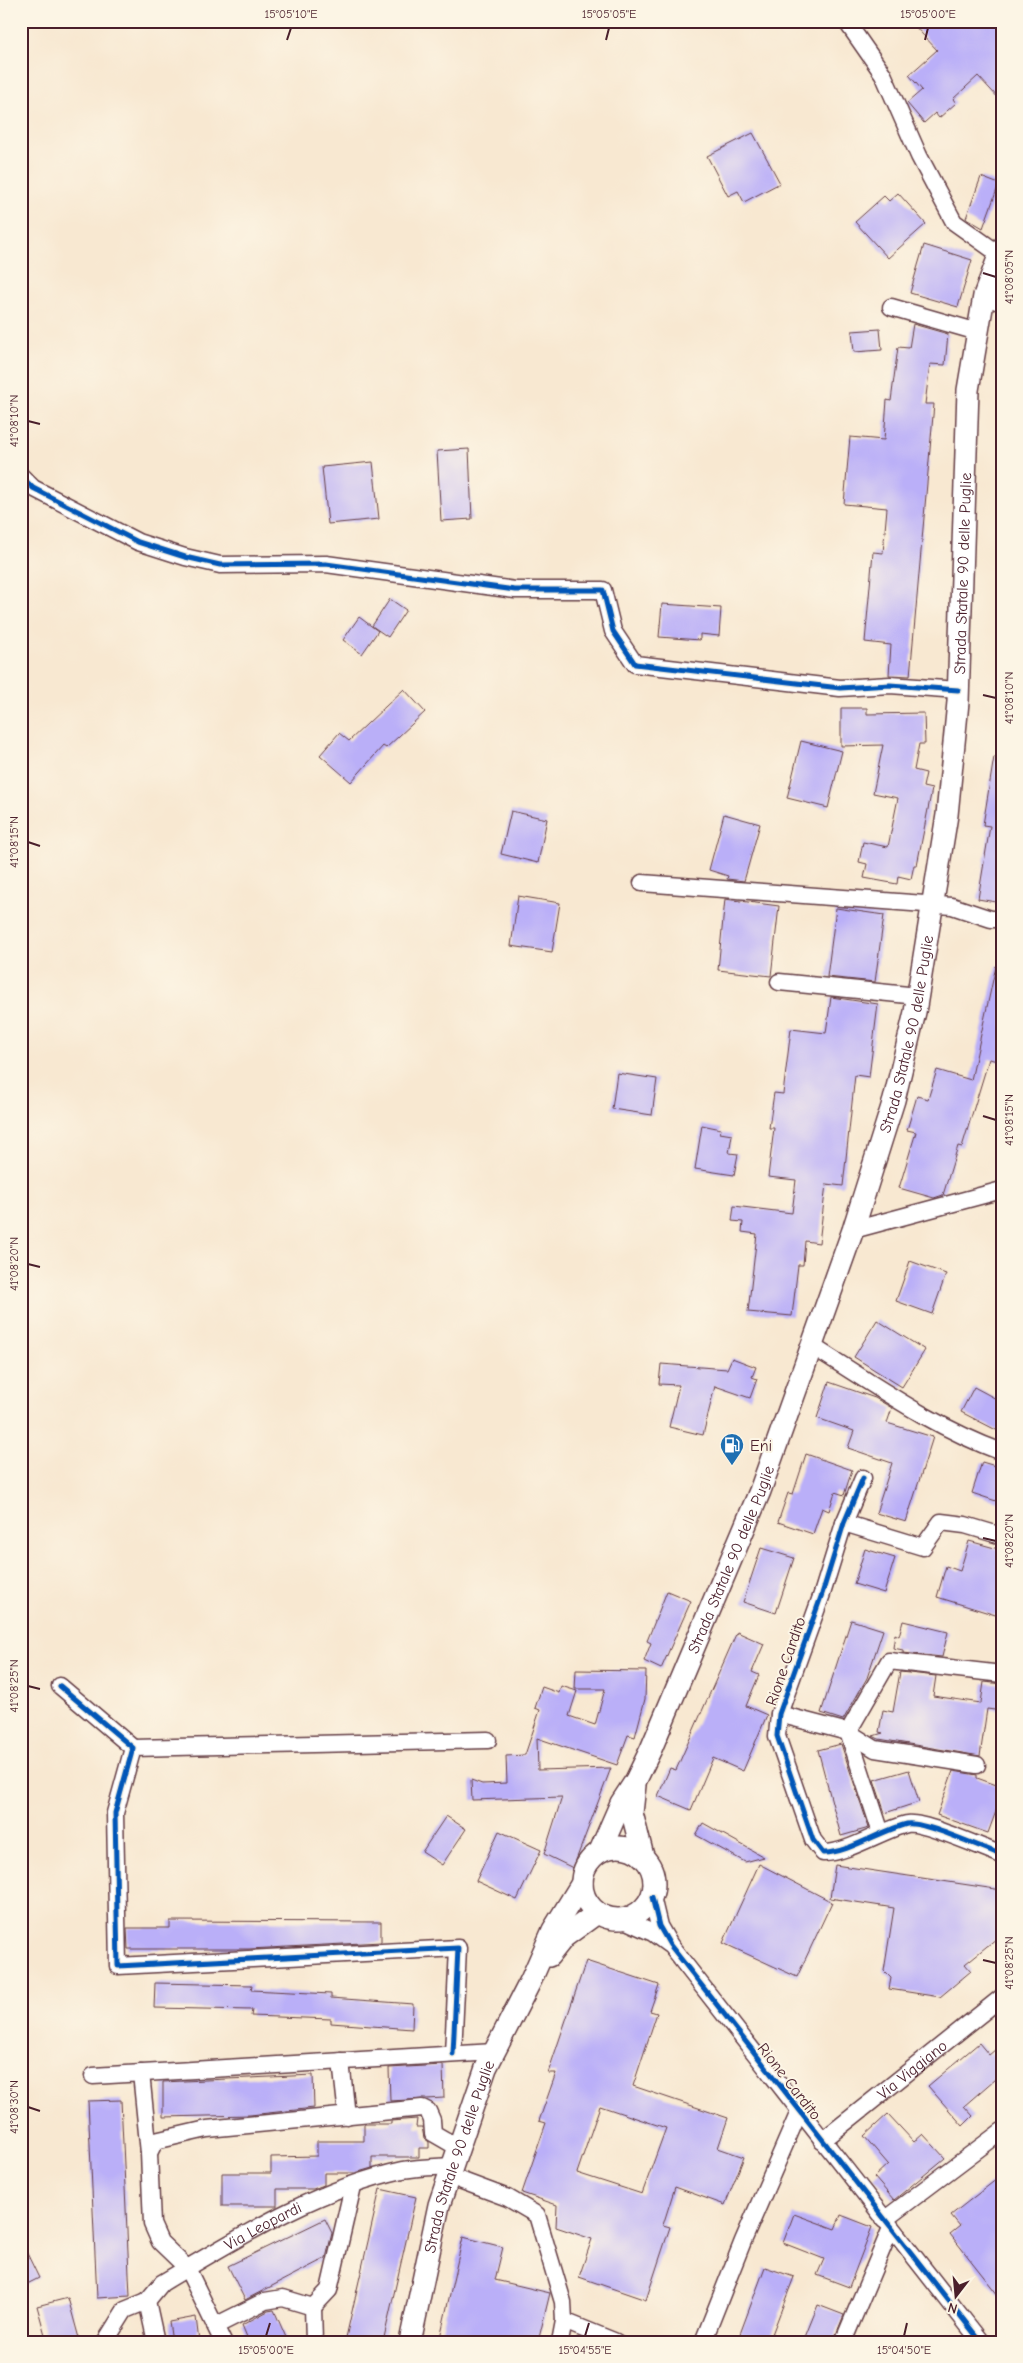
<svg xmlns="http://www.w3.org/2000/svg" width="1023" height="2363" viewBox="0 0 1023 2363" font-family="'Comic Neue',sans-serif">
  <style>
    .building { fill: #baaff8; fill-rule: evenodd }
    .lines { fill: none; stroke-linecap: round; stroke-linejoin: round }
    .minor-casing { stroke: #643d44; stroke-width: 19 }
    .major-casing { stroke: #643d44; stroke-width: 24 }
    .minor { stroke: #fff; stroke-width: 16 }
    .major { stroke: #fff; stroke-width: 21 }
    .cycleway-casing { stroke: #fcf5e5; stroke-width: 8 }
    .cycleway { stroke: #0057b8; stroke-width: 5 }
    .ticks { fill: none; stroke: #4a1f2b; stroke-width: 2 }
    .labels { text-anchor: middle; stroke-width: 4; stroke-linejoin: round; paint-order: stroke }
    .street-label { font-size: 16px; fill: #4a1f2b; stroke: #fcf5e5 }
    .poi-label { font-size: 16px; fill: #4a1f2b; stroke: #fcf5e5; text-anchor: start }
    .neatline { fill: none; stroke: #4a1f2b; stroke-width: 2 }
    .ticks-label { font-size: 12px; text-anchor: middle; fill: #4a1f2b }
  </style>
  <rect width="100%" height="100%" fill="#fcf5e5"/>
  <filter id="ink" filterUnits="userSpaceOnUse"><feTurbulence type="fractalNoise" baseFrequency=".02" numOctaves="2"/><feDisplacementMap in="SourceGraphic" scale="10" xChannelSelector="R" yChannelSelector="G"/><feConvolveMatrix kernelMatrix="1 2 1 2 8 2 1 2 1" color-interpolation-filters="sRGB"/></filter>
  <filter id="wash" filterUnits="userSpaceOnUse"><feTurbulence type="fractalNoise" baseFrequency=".0096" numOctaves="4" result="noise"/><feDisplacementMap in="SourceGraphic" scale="20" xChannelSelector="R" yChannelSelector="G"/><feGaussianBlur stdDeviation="1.12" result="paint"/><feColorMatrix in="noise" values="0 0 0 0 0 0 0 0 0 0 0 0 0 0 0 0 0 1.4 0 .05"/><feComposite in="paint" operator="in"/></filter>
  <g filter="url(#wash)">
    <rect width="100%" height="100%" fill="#f8e8d1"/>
    <g id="blocks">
      <path class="building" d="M910,21H1002V102L978,76L953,99L956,103L939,118L935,113L924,123L907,103L922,90L909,75L937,50Z
        M753,133L780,183L744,202L738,191L728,196L707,156Z
        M981,177L999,184L983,228L966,218Z
        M898,193L926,224L888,258L855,222L884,196L889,201Z
        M924,245L972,260L958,307L910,293Z
        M913,324L948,334L945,365L930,364L925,404H934L910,676L889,675L891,645L865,642L873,552L883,553L887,508L844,504L850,437L884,440L887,400L891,401L898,347L909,348Z
        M880,329L882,350L854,352L852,331Z
        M469,449L472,519L441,521L437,451Z
        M373,462L379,519L328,524L322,467Z
        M390,599L406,610L388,637L372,626Z
        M662,604L721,608L719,636L700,634V640L659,637Z
        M359,617L378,631L362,654L343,640Z
        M404,689L425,712L386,748L383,746L351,782L320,755L339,733L349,741Z
        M841,708H867V714L924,713L925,744H919L914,770L926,773L923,787L932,789L917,865H914L911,879L898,876L897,884L864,878L867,864L859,862L863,842L888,847L898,798L873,793L883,745L841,746Z
        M801,741L842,751L828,808L787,798Z
        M994,757H1002V903L978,899L990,826L983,825Z
        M511,811L547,819L538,863L501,854Z
        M724,814L760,824L744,881L727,879L728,876L709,870Z
        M518,896L560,903L552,952L511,946Z
        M725,899L779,906L771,976L718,970Z
        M836,908L884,915L875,982L827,977Z
        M996,966H1002V1062L989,1059L962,1147L958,1146L943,1195L934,1198L899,1188L916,1132L907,1130L917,1096L928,1099L937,1070L971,1080Z
        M831,997L878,1004L869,1077L855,1075L843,1186L826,1184L819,1243L805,1241L803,1265H798L792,1316L748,1312L757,1234L742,1232L743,1222L732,1221L734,1206L792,1213L796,1180L768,1177L774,1128H769L774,1093L783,1094L791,1029L826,1033Z
        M617,1073L657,1079L652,1115L612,1109Z
        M702,1125L721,1129L720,1133L732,1135L729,1153L738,1154L734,1175L695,1169Z
        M910,1261L946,1274L932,1314L896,1301Z
        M877,1320L925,1350L902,1387L854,1357Z
        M732,1358L756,1367L752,1377L757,1379L750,1398L715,1386L703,1435L669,1427L679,1385L659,1384L661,1364L727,1369Z
        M829,1382L875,1398L892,1408L887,1423L933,1437L906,1522L876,1513L892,1463L848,1448L854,1431L817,1418Z
        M974,1387L1002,1402V1433L961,1412Z
        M806,1454L852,1470L844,1495L835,1492L829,1511L822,1508L813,1534L778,1522L788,1493L793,1494Z
        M982,1462L1002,1468V1503L972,1493Z
        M969,1541L1002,1550V1617L937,1597L946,1566L960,1571Z
        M761,1548L794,1558L776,1613L743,1602Z
        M865,1549L895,1558L884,1593L854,1584Z
        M667,1591L691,1601L661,1669L644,1661L651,1643L647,1641Z
        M851,1620L883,1630L867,1678L843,1720L821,1713Z
        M903,1621L948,1632L942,1657L903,1653V1650L893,1648L895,1634L899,1636Z
        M737,1632L764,1644L752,1672L759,1675L746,1706L767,1715L743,1771L713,1758L691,1810L658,1796L670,1768L676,1770Z
        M576,1670L646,1671L645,1699L635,1737L628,1735L617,1765L537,1738L538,1770L611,1768L573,1868L544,1854L562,1797L472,1800L471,1780L482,1784L507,1783L506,1756L525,1755L540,1710L535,1708L542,1687L559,1693L561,1686L577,1691L569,1716L595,1725L605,1689H575Z
        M900,1672L936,1676L933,1696L981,1703L984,1682L1002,1684V1711L987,1709L980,1756L879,1739L873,1736L883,1733L879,1732L883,1710L893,1712Z
        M841,1744L869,1828L841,1836L818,1750Z
        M909,1770L919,1802L885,1813L874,1780Z
        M953,1771L977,1775V1778L1002,1787V1795L988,1833L937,1815Z
        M446,1816L466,1829L442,1865L422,1852Z
        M703,1823L764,1857L745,1862L696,1835Z
        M499,1831L541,1850L517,1900L476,1881Z
        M759,1864L832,1902L797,1977L723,1943Z
        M835,1865L1002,1890V1934L965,1964L971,1971L940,1997L889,1989L891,1978L884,1971L894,1908L830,1898Z
        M170,1921L381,1922V1942L249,1949H128L127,1928H170Z
        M586,1961L659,1985L650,2011L657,2013L633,2086L728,2118L718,2148L744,2157L725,2205L675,2187L663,2225L670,2227L646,2300L579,2277L592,2239L556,2227L557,2205L522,2193L546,2123L539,2121L556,2073H548ZM600,2106L666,2128L642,2194L577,2173Z
        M155,1983L252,1985L251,1990L331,1994V1998L413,2004L412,2029L331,2023V2019L251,2016L252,2010L154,2008Z
        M979,2043L989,2055L1002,2044V2073L964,2106L973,2116L963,2126L928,2086Z
        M443,2065L444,2098L390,2101L389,2068Z
        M313,2075L314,2108L250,2115L163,2117V2082Z
        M121,2100L130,2296L97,2298L88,2101Z
        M888,2114L914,2142L923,2134L945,2158L894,2200L874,2177L888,2164L864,2136Z
        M417,2119L416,2127H422L424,2138L429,2142V2148H419V2157H372V2168L355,2173H324V2185L313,2189H277V2206H222V2173H271V2157L317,2156V2141H364V2124H391V2121Z
        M1002,2175V2300L950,2234L960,2226L951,2215Z
        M380,2189L416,2197L383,2342H345Z
        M794,2214L835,2229L841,2215L872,2227L849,2287L817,2275L824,2259L783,2243Z
        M325,2219L332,2233L326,2258L245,2300L228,2266Z
        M463,2237L503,2247L495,2280L550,2293L538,2342H439Z
        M21,2241L39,2278L21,2287Z
        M765,2267L794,2277L769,2342H737Z
        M68,2298L80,2342H47L37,2306Z
        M818,2305L844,2315L833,2342H803Z
        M274,2310L288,2342H249L242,2325L268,2311Z
        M196,2317L199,2342H172L169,2322Z"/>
    </g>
  </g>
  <g filter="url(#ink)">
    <use href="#blocks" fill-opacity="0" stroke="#643d44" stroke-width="1"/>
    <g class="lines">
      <g class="minor-casing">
        <g id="minor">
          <path d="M846,21L883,74L919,156L954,222L999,254"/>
          <path d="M984,296L1002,303"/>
          <path d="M891,307L978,332"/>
          <path d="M21,476L33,488L138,542L185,557L220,565L326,564L515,590H603L613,631L635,664L840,688L890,685L958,690"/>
          <path d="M642,883L952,906L991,919H1002"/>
          <path d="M779,982L918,996"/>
          <path d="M853,1230L1002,1190"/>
          <path d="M812,1346C873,1384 933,1427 1002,1452"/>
          <path d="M863,1478L844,1523L822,1594L779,1714L777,1736L813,1840L823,1853C846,1854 882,1830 907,1824C923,1821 983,1848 1002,1855"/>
          <path d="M844,1523L923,1547L941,1522L965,1525L1002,1536"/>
          <path d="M60,1686L133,1748L115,1813L118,1966L458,1948L453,2054"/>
          <path d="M779,1714L848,1732L875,1749L977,1765"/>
          <path d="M133,1748L488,1740"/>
          <path d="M881,1833L848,1732L889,1661L1002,1674"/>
          <path d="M652,1897L659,1926L670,1945L981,2342"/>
          <path d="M622,1919L653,1933L668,1944"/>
          <path d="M341,2061L347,2116"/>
          <path d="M141,2073L149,2153"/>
          <path d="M93,2076L494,2052"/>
          <path id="s1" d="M822,2141L1002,1997"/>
          <path d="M449,2176L508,2198L537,2215L563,2302L564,2321L560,2342"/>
          <path d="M884,2220L1002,2131"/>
          <path d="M147,2301L156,2342"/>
          <path d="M313,2307L329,2290L353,2186"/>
          <path d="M564,2321L616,2342"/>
          <path d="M217,2325L265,2301L283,2298L313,2307L314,2342"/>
          <path id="s2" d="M105,2342L125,2310L147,2301L162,2283C238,2238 315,2189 403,2170C418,2167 436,2167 452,2166"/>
          <path d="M223,2342L187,2268L160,2242L152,2224L149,2153L155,2141L207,2129L422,2108L428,2111L432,2120L433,2133L459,2148"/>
          <path d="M703,2342L743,2241L799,2112"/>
          <path d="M843,2342L891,2228"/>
        </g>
      </g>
      <g class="major-casing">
        <g id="major">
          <path d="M635,1785L632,1813L643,1856"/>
          <circle cx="618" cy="1883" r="36"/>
          <path id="s3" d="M600,1851L621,1803L636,1780L651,1749L760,1491L853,1230L894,1100L915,1012L947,815L958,702L968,390L984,296L1002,248"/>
          <path d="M549,1956L564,1937L597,1913"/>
          <path id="s4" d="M410,2342L439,2205L486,2068L531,1980L553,1930L582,1883"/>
        </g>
      </g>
      <use href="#minor" class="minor"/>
      <use href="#major" class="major"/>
      <g class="cycleway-casing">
        <path id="cycleway" d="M21,476L33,488L138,542L185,557L220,565L326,564L515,590H603L613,631L635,664L840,688L890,685L958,690
          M863,1478L844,1523L822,1594L779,1714L777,1736L813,1840L823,1853C846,1854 882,1830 907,1824C923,1821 983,1848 1002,1855
          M60,1686L133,1748L115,1813L118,1966L458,1948L453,2054
          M652,1897L659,1926L670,1945L981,2342"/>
      </g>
      <use href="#cycleway" class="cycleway"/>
    </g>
  </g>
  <path class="ticks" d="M287,40L291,28M606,40L609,28M925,40L928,28M983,273L996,277M28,421L40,424M983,695L996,698M28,842L40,846M983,1116L996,1120M28,1264L40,1267M983,1538L996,1541M28,1686L40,1689M983,1960L996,1963M28,2107L40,2111M266,2336L270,2323M585,2336L589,2323M904,2336L907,2323"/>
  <defs>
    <g id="fuel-pin" transform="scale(1.25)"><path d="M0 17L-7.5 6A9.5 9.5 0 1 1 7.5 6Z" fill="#1f6fb2" stroke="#fcf5e5"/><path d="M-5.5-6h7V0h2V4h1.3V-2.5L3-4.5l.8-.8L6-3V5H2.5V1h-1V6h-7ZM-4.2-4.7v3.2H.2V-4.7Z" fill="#fff"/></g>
  </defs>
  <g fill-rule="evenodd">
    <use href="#fuel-pin" x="732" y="1445"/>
  </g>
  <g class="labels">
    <g class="street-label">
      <text dy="6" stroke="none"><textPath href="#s3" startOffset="1340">Strada Statale 90 delle Puglie</textPath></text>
      <text dy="6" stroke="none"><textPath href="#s3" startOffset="875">Strada Statale 90 delle Puglie</textPath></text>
      <text dy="6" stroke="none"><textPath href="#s3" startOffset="320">Strada Statale 90 delle Puglie</textPath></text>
      <text transform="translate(785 1661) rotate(-71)" y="6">Rione Cardito</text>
      <text dy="6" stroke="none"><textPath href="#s1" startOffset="115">Via Viggiano</textPath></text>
      <text transform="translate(790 2081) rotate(52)" y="6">Rione Cardito</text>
      <text dy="6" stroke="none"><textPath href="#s4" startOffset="192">Strada Statale 90 delle Puglie</textPath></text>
      <text dy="6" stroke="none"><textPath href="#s2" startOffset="201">Via Leopardi</textPath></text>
    </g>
    <g class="poi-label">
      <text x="750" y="1451">Eni</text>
    </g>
  </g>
  <rect width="1023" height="2363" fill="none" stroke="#fcf5e5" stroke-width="55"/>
  <g transform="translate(956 2296) rotate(196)" stroke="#fcf5e5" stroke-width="4" paint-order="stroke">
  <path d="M0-4L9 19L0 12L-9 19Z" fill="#4a1f2b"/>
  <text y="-8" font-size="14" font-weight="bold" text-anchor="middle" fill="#4a1f2b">N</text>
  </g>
  <rect x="28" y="28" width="968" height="2308" class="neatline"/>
  <g class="ticks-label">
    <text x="291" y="18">15°05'10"E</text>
    <text x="609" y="18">15°05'05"E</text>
    <text x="928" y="18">15°05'00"E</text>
    <text transform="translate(1009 277) rotate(-90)" y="4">41°08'05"N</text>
    <text transform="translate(14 421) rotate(-90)" y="4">41°08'10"N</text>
    <text transform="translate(1009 698) rotate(-90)" y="4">41°08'10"N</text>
    <text transform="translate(14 842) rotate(-90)" y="4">41°08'15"N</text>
    <text transform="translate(1009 1120) rotate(-90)" y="4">41°08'15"N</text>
    <text transform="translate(14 1264) rotate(-90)" y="4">41°08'20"N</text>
    <text transform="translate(1009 1541) rotate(-90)" y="4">41°08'20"N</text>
    <text transform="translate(14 1686) rotate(-90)" y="4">41°08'25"N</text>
    <text transform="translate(1009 1963) rotate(-90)" y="4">41°08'25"N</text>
    <text transform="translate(14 2107) rotate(-90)" y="4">41°08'30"N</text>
    <text x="266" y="2354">15°05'00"E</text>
    <text x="585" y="2354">15°04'55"E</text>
    <text x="904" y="2354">15°04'50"E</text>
  </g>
</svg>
